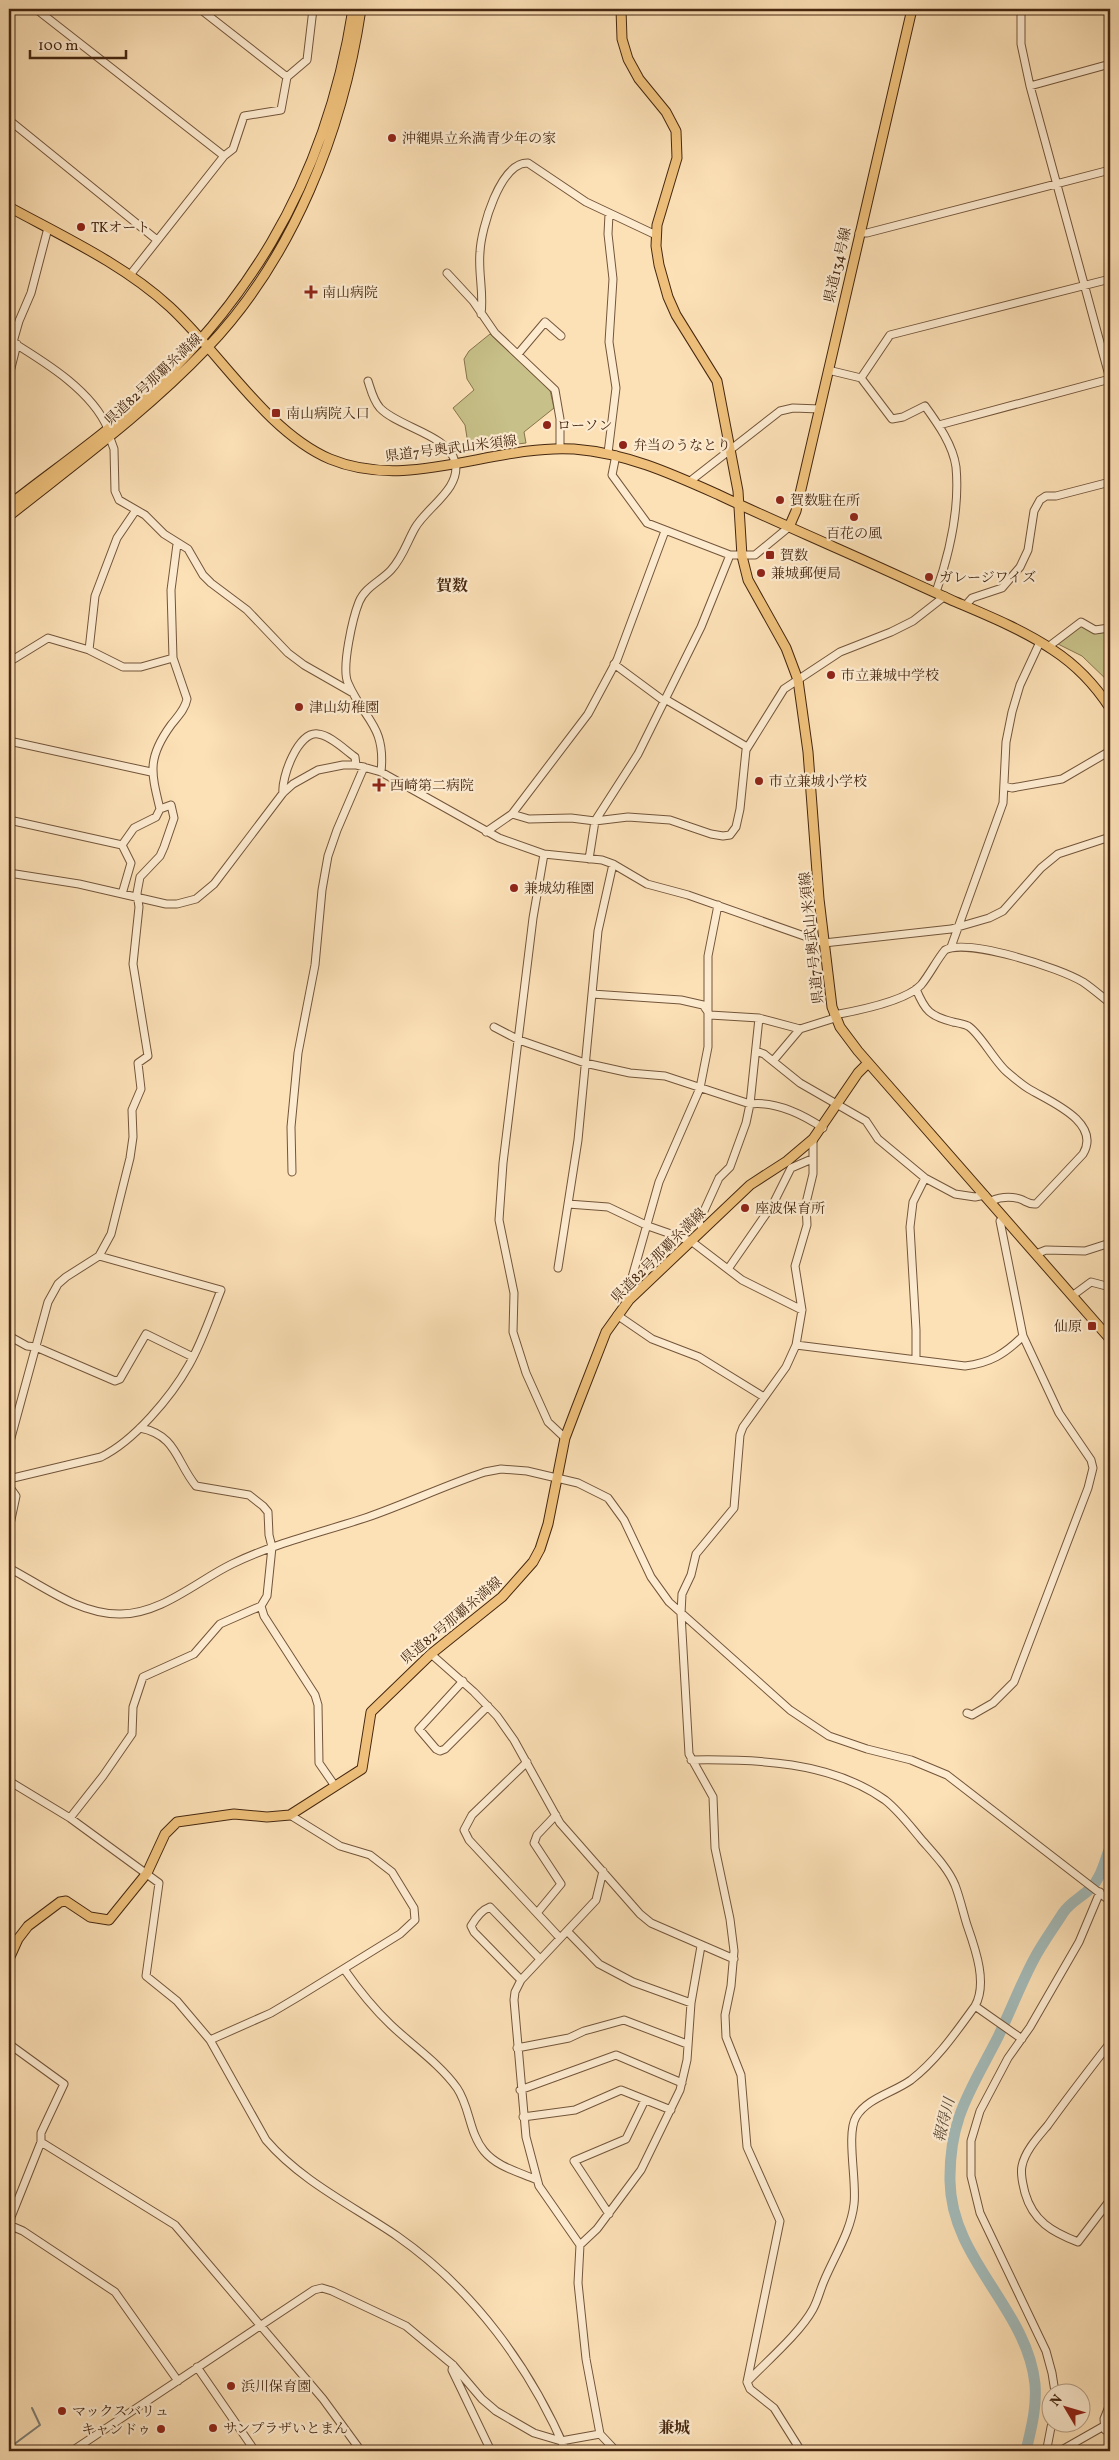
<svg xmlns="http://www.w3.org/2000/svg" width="1119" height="2460" viewBox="0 0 1119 2460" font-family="Vollkorn,'Noto Serif JP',serif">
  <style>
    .green { fill: #c7c088; stroke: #86744c }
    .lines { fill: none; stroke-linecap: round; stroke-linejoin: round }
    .stream { stroke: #7d7f75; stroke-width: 2 }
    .river { stroke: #a3bab8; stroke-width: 11 }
    .minor-casing { stroke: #73553a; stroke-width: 9 }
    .major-casing { stroke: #452710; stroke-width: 11 }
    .minor { stroke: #fdebd0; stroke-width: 7 }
    .major { stroke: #eec07b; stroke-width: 9 }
    .poi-dot { fill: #8f2418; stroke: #fdebd0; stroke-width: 2 }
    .labels { text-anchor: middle; stroke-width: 4.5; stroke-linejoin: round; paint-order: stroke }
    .poi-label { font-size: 14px; fill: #452710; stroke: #fdebd0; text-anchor: start }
    .street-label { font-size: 14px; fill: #452710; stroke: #fdebd0 }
    .water-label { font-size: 15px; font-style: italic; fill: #5c4c3a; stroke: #fdebd0 }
    .quarter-label { font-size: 16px; font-weight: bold; fill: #452710; stroke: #fdebd0 }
  </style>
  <rect width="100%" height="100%" fill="#fce0b6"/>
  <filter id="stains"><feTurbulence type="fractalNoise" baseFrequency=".004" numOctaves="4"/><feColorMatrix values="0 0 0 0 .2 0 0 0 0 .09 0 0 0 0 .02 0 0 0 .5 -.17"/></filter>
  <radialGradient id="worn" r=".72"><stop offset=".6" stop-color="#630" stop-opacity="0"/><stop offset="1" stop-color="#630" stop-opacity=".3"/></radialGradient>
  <path class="green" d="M490,334L550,390L554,408L524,432L526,443L474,449L468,444L465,425L453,408L474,390L467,379L464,359L469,351Z
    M1082,625L1100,633L1108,630L1110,683L1082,656L1058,644Z"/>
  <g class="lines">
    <path class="stream" d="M9,2448L40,2425L32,2408"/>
    <path class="river" d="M1026,2451C1031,2429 1037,2408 1035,2384C1027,2308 951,2260 950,2181C949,2118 971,2090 998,2037C1010,2012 1020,1986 1033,1961C1041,1945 1053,1929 1063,1913C1070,1902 1082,1897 1091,1888C1102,1876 1104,1862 1110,1848"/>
    <g class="minor-casing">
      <path id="minor" d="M36,9L224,156
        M200,9L287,77
        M1021,9V44L1030,86L1110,379
        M1030,86L1110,64
        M9,120L157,240
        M859,233H867L1110,170
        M447,273L473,301L495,333L555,390L560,419V449
        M130,275L224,156L233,149L244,116L281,110L287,77L307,60L313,9
        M481,314C484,293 478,273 480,252C481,229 500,162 528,163L586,202L656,235
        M9,340C43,361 92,390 108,429
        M13,342L19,321L31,293L48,228
        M518,354L545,322L561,336
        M828,370L861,378L892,419L903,417L925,406C938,424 953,445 956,467C960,510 950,552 936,592
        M9,376L17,344
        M861,378L890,335L1110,279
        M368,381C371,390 373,400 380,408C398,427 449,435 455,462C462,488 426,508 415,528C407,542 403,557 391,570C381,581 365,587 359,602C353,617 341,668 348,683C364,720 386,725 381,772
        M939,425L1110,379
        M110,438L114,449L115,491L119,500L145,515L164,534L188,549L203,575L211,583L247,610L288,653L304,665L353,693
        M608,453L616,388L609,342L613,279L608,234L609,214
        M616,455L612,475L647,523L730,555H755L789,527
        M689,482L780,411L793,408L820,409
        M965,606L972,598L1002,588L1020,567L1028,550L1034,511L1040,500L1046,496H1056L1110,482
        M1048,647L1081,622L1095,630L1109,628L1110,621
        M89,650L95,596L117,538L136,510
        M9,662L48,638L89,650L123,667H141L173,658
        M614,664L664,701
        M665,699L747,747
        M9,741L151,772
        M1004,786L1012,788L1062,779L1110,751
        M283,793C281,778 298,731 318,734C330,735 345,750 355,757L356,765
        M160,809C151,772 147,758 171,725C177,717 185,710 187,699L173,658L171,590L177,544
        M512,814L529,819L571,818L595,821L628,817L670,820L711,834L723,836L730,835L736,827L740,809L746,750L784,689L840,652L891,632L913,621L945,596
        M9,820L122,845L131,863L122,894
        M486,832L512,814L588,714L617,660L665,531
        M544,854L533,918L503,1163L499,1220L514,1293L513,1332L526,1373L548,1422L565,1438
        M589,859L595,821L638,754L701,627L730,555
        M9,873L79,884L166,904H177L196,899L214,884L283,793L293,784L318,770L343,765H356L381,772L499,838L544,854L602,860L613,864L647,884L688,895L824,943L951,929L989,918L1003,911L1041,868L1058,854L1110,837
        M951,947L1003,803L1006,742L1012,712L1020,685L1040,642
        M916,989C925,1011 930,1016 953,1022C958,1023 964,1024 968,1026C979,1032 995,1062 1007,1072C1014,1078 1021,1084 1029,1089C1049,1101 1102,1122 1083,1154L1036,1204C1029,1205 1026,1201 1020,1199C1010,1196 1000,1197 991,1201
        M592,994L681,1000L703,1005L710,1015
        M710,1015L759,1018L800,1029
        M834,1015C856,1011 906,1001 921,985C930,974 936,961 945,950C968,938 1060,968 1083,982C1092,988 1101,996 1110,1003
        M494,1027L519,1040L585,1063L630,1073L665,1076L750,1104C776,1101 802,1114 823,1128
        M756,1051L764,1054L800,1083L866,1121L878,1139L925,1178L955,1194L975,1197L985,1195
        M773,1061L800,1029L835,1018
        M292,1172L291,1127L298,1053L315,965L322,890L328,856L337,830L364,767
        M568,1204L608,1207L648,1226L691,1241L742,1280L802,1310
        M703,1230L699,1222L719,1178L730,1167L746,1123L750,1104L759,1018
        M1036,1254L1046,1250L1085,1251L1110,1243
        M558,1268L578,1140L598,931L613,864
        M728,1269L773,1204L791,1168L812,1159
        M1072,1296L1091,1282L1110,1287
        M629,1300L627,1295L659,1182L700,1088L708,1047V956L718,905
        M617,1315L652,1339L699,1357L764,1397
        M9,1336L27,1346L36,1347L115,1381L120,1379L146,1334L193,1357
        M796,1345L965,1366C990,1363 1005,1354 1023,1336
        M916,1359V1330L910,1227L913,1202L925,1178
        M9,1445L48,1302L58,1284L66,1277L99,1256L111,1234L130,1158L133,1137L132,1110L141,1089L138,1063L148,1056L133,964L139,907L137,893L140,877L160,856L164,847L174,818L171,805L160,809L156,817L134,828L122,845
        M9,1479L101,1457C134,1441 171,1397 189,1365C202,1342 211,1315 221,1290L99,1256
        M9,1486L16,1496L9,1529
        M9,1568C43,1586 79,1614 119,1614C160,1615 197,1581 232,1564C275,1543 323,1532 368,1517C408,1503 446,1485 485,1472L501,1469L527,1471L578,1483L608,1498L624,1520L651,1577L669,1602L790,1710L829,1736L867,1749L911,1760L947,1775L1110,1901
        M261,1606L264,1616L315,1695L318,1705L319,1763L335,1786
        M431,1654L474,1692L497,1716L514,1740L560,1823L640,1914L651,1923L734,1959
        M463,1681L419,1729L436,1749L440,1751L445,1749L488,1706
        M967,1713L972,1715L993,1703L1014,1682L1088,1488L1093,1468L1091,1460L1059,1413L1023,1336L1000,1221L1004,1217
        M691,1760C756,1759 830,1761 885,1800C899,1811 910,1826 921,1839C933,1853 948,1868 955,1885C960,1898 963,1912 967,1925C975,1948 988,1983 975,2006C956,2032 937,2060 911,2080C893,2093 867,2098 856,2117C846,2134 857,2182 854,2204C851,2231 835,2255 824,2281C820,2290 818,2300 813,2309C800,2333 766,2362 747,2382
        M527,1762L472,1815L464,1830L469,1840L560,1938
        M9,1781L70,1818L159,1883L146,1976L177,2001L210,2040L266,2140C301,2181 353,2206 397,2236C473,2289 530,2367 566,2451
        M70,1818L103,1776L132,1734L133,1707L143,1677L194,1654L220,1624L261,1606L267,1596L272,1547L269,1535L268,1512L263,1506L249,1495L196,1486C176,1462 177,1435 140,1428
        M603,1871L596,1900L521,1980L515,1992L514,2000L526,2137L539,2186L580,2245L578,2283L586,2359L600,2434L616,2451
        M537,1913L561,1884L534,1843L537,1835L556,1815
        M567,1931L599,1964L633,1982L691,2003
        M344,1969C358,1989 373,2008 391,2025C412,2045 440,2064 457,2088C470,2107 469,2133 484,2151C497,2167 519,2172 537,2180
        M521,1980L474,1932L471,1926C475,1919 482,1910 490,1907L540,1959
        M975,2006L1022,2039
        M210,2040L271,2013L298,1997L400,1934L415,1920L414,1908L392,1872L370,1855L340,1846L290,1815
        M1110,2043C1089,2070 1068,2097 1048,2125C1038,2137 1025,2151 1022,2166C1020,2175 1023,2184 1025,2193C1033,2221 1052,2232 1078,2242L1110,2200
        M9,2044L64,2084L41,2133V2142L11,2217L9,2234
        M517,2048L569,2038L584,2031L624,2020L687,2044
        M520,2090L616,2055L682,2083
        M523,2117L575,2110L621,2090L671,2110
        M41,2142L175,2225L323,2399L361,2451
        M609,2214L574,2161L626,2139L645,2100
        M9,2225L23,2231L115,2292L178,2381
        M580,2245L597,2229L641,2170L680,2090L687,2060L691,2003L701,1946
        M453,2365L452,2370L491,2451
        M197,2367L255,2451
        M1055,2392L1052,2373L1046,2351L980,2213L971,2176V2141L980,2111L1008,2058L1030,2027L1079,1942L1100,1892
        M1110,2404L1104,2419L1105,2430L1110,2433
        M72,2451L314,2290L322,2288L332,2291L406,2326L453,2365L482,2399L496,2411L534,2433L561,2441L600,2434
        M801,2451L774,2408L750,2389L747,2382L780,2221L747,2147L741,2075L726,2037L725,2015L731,1986L734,1951L730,1919L715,1848L713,1797L689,1754L681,1614L682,1594L691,1575L696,1554L734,1508L740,1435L743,1427L786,1367L796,1345L802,1310L795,1266L807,1225L806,1203L813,1174V1139
        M1049,2451L1047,2448L1052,2422
        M1060,2451L1104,2426"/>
    </g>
    <g class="major-casing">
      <path id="major" d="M621,9L622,39L628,59L639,79L666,112L676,131L677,158L657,225L656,246L659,265L668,297L676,315L717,381L738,491L742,556L748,580L786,648L798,680L808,752L819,899L832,1007L840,1027L858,1051L1110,1339
        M9,207C64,237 123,264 170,307C221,354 267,432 330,459C409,492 494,444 574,449C626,453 672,474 719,495C757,513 796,530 834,547C875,565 916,584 956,602C989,616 1023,630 1053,650C1076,665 1095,685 1110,708
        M9,505C42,479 76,455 108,429C244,317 326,183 353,9
        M9,516C77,462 147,411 207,348C293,258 343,131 361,9
        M789,527L796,511L912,9
        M9,1959L18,1939L28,1926L60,1902L66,1901L90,1917L109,1920L147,1873L165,1834L177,1822L234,1814L267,1817L290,1815L362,1769L371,1712L431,1654L502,1597L533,1562L540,1549L548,1524L565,1438L576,1409L606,1332L629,1300L750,1185L787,1161L813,1139L858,1073L868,1063"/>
    </g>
    <use href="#minor" class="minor"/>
    <use href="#major" class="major"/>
  </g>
  <g class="poi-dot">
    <circle cx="392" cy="138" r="5"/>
    <circle cx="81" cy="227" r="5"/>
    <path d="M308.5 284.5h5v5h5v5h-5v5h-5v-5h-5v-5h5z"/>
    <rect x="271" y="408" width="10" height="10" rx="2.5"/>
    <circle cx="547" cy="425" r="5"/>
    <circle cx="623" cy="445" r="5"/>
    <circle cx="780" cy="500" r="5"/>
    <circle cx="854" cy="517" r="5"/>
    <rect x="765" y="550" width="10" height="10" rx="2.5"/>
    <circle cx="761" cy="573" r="5"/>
    <circle cx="929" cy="577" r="5"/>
    <circle cx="831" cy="675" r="5"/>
    <circle cx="299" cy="707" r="5"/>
    <circle cx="759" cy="781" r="5"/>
    <path d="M376.5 777.5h5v5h5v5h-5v5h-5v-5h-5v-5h5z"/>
    <circle cx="514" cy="888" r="5"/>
    <circle cx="745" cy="1208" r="5"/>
    <rect x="1087" y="1321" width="10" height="10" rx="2.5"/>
    <circle cx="231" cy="2386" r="5"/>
    <circle cx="62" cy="2411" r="5"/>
    <circle cx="213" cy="2428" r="5"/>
    <circle cx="161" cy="2429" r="5"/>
  </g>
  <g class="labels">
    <g class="poi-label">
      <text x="402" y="143">沖縄県立糸満青少年の家</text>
      <text x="91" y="232">TKオート</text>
      <text x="322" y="297">南山病院</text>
      <text x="286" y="418">南山病院入口</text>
      <text x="557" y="430">ローソン</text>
      <text x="633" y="450">弁当のうなとり</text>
      <text x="790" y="505">賀数駐在所</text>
      <text x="854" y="538" text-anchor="middle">百花の風</text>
      <text x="780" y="560">賀数</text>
      <text x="771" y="578">兼城郵便局</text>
      <text x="939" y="582">ガレージワイズ</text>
      <text x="841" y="680">市立兼城中学校</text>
      <text x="309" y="712">津山幼稚園</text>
      <text x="769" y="786">市立兼城小学校</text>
      <text x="390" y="790">西崎第二病院</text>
      <text x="524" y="893">兼城幼稚園</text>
      <text x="755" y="1213">座波保育所</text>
      <text x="1082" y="1331" text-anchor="end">仙原</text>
      <text x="241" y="2391">浜川保育園</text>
      <text x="72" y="2416">マックスバリュ</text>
      <text x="223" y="2433">サンプラザいとまん</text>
      <text x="151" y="2434" text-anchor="end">キャンドゥ</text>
    </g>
    <g class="street-label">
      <text transform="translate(837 265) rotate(-77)" y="5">県道134号線</text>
      <text transform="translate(153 379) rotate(-43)" y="5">県道82号那覇糸満線</text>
      <text transform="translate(451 448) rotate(-7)" y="5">県道7号奥武山米須線</text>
      <text transform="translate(811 938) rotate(-96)" y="5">県道7号奥武山米須線</text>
      <text transform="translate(658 1255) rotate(-45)" y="5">県道82号那覇糸満線</text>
      <text transform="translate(451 1620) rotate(-40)" y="5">県道82号那覇糸満線</text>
    </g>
    <g class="water-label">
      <text transform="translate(944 2120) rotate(-76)" y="5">報得川</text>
    </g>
    <g class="quarter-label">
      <text x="452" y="591">賀数</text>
      <text x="674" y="2433">兼城</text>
    </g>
  </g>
  <rect width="1119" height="2460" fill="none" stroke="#fce0b6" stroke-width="30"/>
  <rect x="10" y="10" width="1099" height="2440" fill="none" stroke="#452710" stroke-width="2.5"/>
  <rect x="15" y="15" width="1089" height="2430" fill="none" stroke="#452710"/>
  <g transform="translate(1066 2408) rotate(308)"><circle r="24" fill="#fdebd0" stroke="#b39d83"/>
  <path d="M0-4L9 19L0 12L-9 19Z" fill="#8f2418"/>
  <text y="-8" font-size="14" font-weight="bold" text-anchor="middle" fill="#452710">N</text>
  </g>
  <path d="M30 50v8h96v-8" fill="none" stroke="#452710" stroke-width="2.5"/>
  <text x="38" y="50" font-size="15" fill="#452710" stroke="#fdebd0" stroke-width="4" paint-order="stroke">100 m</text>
  <rect width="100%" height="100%" filter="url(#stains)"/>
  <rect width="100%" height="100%" fill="url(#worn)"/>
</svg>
